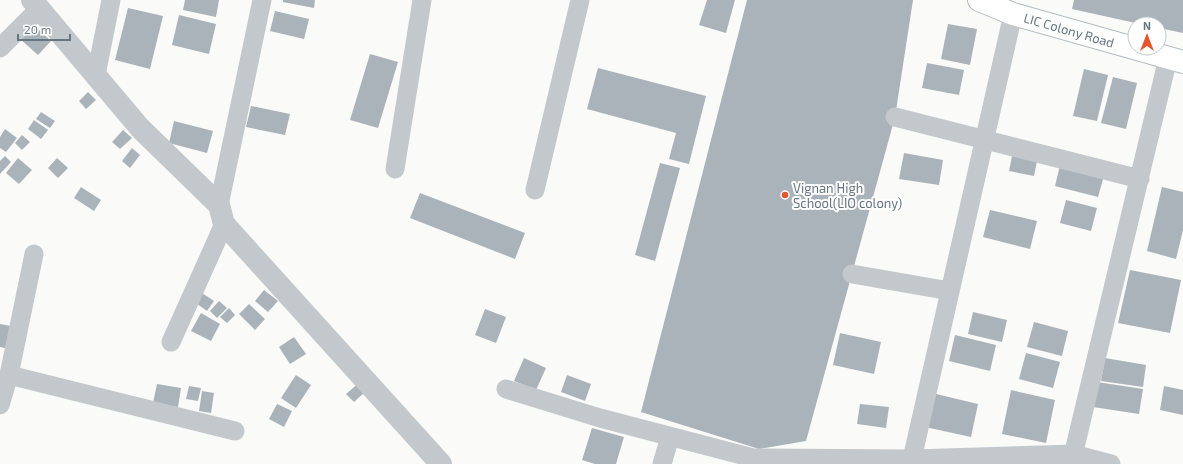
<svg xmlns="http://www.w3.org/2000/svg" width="1183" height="464" viewBox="0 0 1183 464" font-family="'Exo 2',sans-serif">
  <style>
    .building { fill: #aab3b9 }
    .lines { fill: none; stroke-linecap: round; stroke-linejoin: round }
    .secondary-casing { stroke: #b3babf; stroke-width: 24 }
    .minor { stroke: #c3c8cc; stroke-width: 19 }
    .tertiary { stroke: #c3c8cc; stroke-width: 22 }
    .secondary { stroke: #fff; stroke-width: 22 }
    .poi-dot { fill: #e4572e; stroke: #fff; stroke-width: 1.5 }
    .labels { text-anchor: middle; stroke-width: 4; stroke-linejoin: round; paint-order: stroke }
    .street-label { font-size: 13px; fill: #657683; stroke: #fff }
    .poi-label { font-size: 13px; fill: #657683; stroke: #fff; text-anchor: start }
  </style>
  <rect width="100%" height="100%" fill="#fafaf8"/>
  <path class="building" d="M185,0H219L216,17L183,10Z
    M283,0H315L314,8L283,2Z
    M707,0H735L726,33L699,25Z
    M747,0H913L895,117L806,441L759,449L641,412Z
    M1074,0H1183V33L1159,28V24H1140L1072,9Z
    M128,8L163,16L150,69L115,60Z
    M275,11L309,19L304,39L270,31Z
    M179,15L216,24L209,54L172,45Z
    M33,24L51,41L38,55L19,38Z
    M948,24L977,29L970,65L941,59Z
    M370,54L398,62L378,128L350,120Z
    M927,63L964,70L959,95L922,88Z
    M598,68L706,96L689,164L669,159L676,133L587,109Z
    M1084,69L1108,75L1097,121L1073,116Z
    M1113,77L1137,83L1126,129L1101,123Z
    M88,92L96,100L86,109L79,101Z
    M251,106L290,114L285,135L246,127Z
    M41,112L55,121L50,128L36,119Z
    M34,120L48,130L41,139L28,129Z
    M174,121L213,131L207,153L169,143Z
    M5,129L17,138L6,152L0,148V137Z
    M123,130L132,138L120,149L112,142Z
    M22,135L30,142L22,150L15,143Z
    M132,148L140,155L130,168L122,161Z
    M1013,151L1038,156L1034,176L1009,171Z
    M904,153L943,160L939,185L899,179Z
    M5,156L11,162L0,174V161Z
    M18,158L32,170L19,184L6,173Z
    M57,158L68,168L58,178L48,168Z
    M1061,161L1105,172L1098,197L1055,186Z
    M660,163L680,168L655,261L635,255Z
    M81,187L101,200L94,211L74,198Z
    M1162,187L1183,192V230L1176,259L1147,251Z
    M420,193L525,233L515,259L410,218Z
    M1066,200L1097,208L1091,231L1060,223Z
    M990,210L1037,221L1030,249L983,237Z
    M1130,270L1181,280L1170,333L1118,323Z
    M264,290L278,301L268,312L255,301Z
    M199,291L214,301L207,311L193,301Z
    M219,301L227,308L217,318L210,311Z
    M249,304L265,319L255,330L239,314Z
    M229,308L235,315L227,323L220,317Z
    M485,309L506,317L496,343L475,335Z
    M973,312L1007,320L1002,342L968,334Z
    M201,313L220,324L211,341L191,331Z
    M1034,322L1068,331L1062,356L1027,347Z
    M0,324L11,326L5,348L0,347Z
    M840,333L881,342L874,374L833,365Z
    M955,335L996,345L990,371L949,361Z
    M294,337L306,354L290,364L279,347Z
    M1026,353L1060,362L1053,388L1019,379Z
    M524,358L546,368L536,390L514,381Z
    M1105,358L1146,365L1143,387L1101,381Z
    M296,375L311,385L296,408L281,398Z
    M567,375L591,384L585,401L561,392Z
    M1097,382L1143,389L1139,414L1093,407Z
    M359,383L366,391L354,402L346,394Z
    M157,384L181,388L178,407L153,403Z
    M189,386L201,388L198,401L186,399Z
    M1164,386L1183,390V415L1160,410Z
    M1011,390L1055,400L1046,443L1002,434Z
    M202,391L214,393L211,413L199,411Z
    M932,393L978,404L971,437L925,427Z
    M277,404L292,411L284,427L269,419Z
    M860,404L889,407L886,428L857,424Z
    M592,428L624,437L616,464H595L582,460Z"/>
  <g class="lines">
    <g class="secondary-casing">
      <path id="secondary" d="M979,0L1013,14L1183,62"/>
    </g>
    <path class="minor" d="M0,48L39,9
      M96,75L111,0
      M895,117L1140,179
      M395,169L422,0
      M535,190L580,0
      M219,205L262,0
      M852,274L950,291
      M171,342L224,224
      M9,375L34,254
      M506,389L600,418L753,458L912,459L1073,454L1111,464
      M0,405L9,375L235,431
      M912,459L1013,14
      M662,464L670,437
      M1071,464L1168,58"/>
    <path class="tertiary" d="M32,0L140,128L219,205L224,224L441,464"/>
    <use href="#secondary" class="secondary"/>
  </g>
  <circle class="poi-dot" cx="785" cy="195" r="4"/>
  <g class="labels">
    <g class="street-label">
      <text transform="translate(1069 30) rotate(16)" y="5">LIC Colony Road</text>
    </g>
    <g class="poi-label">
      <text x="793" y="193">Vignan High<tspan x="793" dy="15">School(LIO colony)</tspan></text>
    </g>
  </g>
  <g transform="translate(1147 36)"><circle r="19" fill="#ffffff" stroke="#c1c8cd"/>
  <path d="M0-3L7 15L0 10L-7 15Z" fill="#e4572e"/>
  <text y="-6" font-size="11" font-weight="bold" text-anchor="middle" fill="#657683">N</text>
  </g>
  <path d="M18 34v6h52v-6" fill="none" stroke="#657683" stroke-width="2"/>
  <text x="24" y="34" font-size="12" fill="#657683" stroke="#ffffff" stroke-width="3" paint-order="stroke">20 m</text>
</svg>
